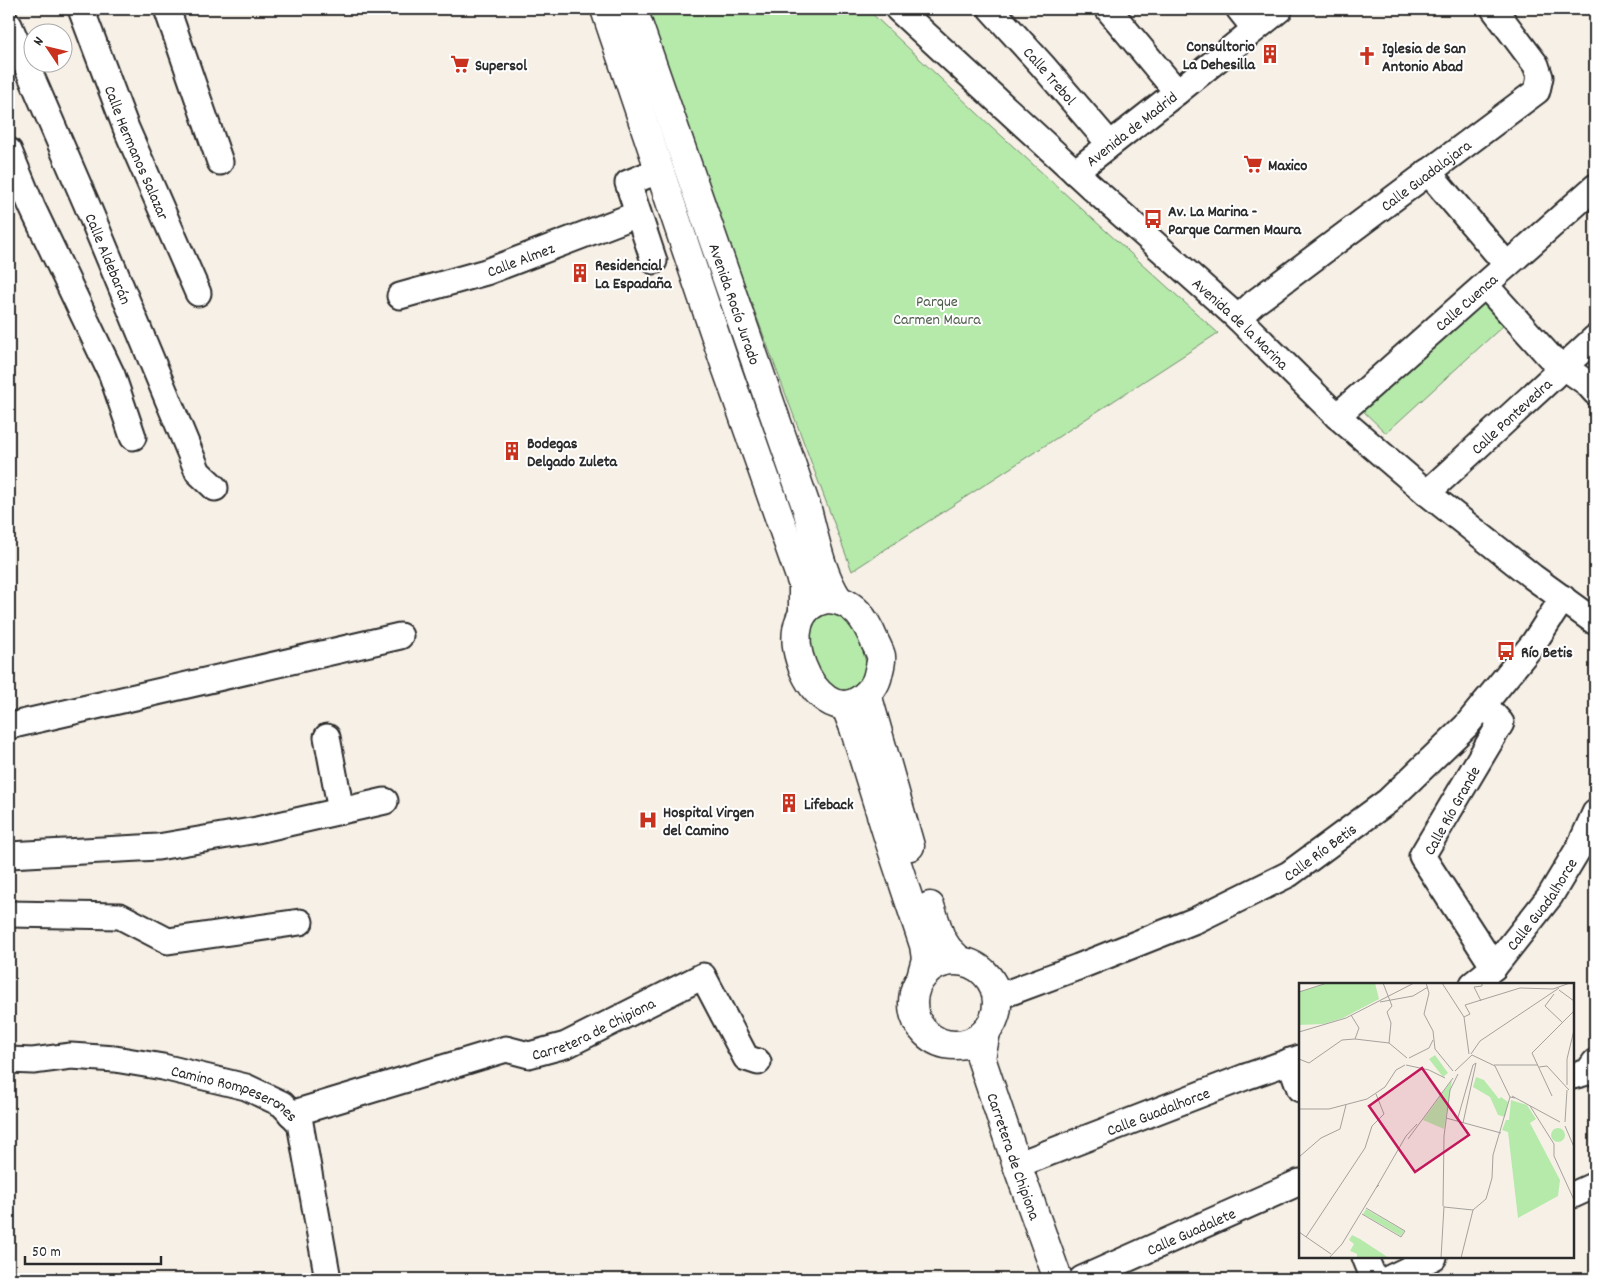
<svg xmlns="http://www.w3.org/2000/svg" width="1604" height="1288" viewBox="0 0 1604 1288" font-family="Dekko,sans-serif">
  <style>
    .green { fill: #b6eaab; stroke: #708a6b }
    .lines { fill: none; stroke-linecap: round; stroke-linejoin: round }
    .minor-casing { stroke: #2b2b2b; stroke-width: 29 }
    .major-casing { stroke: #2b2b2b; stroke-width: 31 }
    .minor { stroke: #fff; stroke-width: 25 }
    .major { stroke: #fff; stroke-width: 28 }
    .labels { text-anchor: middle; stroke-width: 4; stroke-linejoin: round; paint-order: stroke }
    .poi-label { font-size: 16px; font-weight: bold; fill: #2b2b2b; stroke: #fff; text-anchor: start }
    .street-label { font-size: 16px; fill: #2b2b2b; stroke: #fff }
    .park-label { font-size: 16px; fill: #4e5b4b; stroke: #fff }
    .inset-road { fill: none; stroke: #a5a19c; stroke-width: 1 }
    .view { fill: #c2185b; fill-opacity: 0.15; stroke: #c2185b; stroke-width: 2.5 }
    .inset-edge { fill: none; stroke: #2b2b2b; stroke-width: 2.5 }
  </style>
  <rect width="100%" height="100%" fill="#f7f0e7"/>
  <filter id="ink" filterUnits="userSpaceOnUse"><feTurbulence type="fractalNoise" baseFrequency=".02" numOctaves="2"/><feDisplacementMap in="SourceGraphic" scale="10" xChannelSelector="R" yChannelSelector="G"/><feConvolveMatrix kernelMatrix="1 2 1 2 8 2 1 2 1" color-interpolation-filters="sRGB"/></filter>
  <g filter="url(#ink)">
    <path class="green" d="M642,9H867L993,128L1218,333L852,571L658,54Z
      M1482,296L1505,324L1386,433L1359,407Z
      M831,612L843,615L855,624L867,666L860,687L838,693L821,680L807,638L808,628L821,615Z"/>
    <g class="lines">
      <g class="minor-casing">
        <g id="minor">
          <path id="s1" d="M81,9L126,128L198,293"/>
          <path d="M167,9L220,162"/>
          <path id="s2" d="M898,9L1099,194L1238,318L1337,416L1427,493L1533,577L1595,622"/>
          <path id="s3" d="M991,9L1042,65L1109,143"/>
          <path d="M1108,9L1177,92"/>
          <path d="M1239,9L1255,29"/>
          <path id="s4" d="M9,25L87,205L198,472L215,488"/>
          <path d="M9,151L32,207L112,375L133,437"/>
          <path id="s5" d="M1075,172L1177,92L1280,9"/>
          <path d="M1428,172L1507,265"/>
          <path d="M654,261L628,183L660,170"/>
          <path d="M1485,285L1550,357L1587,383L1595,392"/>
          <path id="s6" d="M400,296L486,272L638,214"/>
          <path id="s7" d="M1238,318L1254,303L1537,91L1540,77L1536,65L1494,9"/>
          <path id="s8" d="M1337,416L1595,187"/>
          <path id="s9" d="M1427,493L1595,338"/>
          <path d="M1484,704L1501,723L1422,856L1494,967"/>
          <path d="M9,726L400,636"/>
          <path d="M327,737L341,811"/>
          <path d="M9,855L158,847L257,830L385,801"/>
          <path d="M9,914L120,916L168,941L300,922"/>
          <path id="s10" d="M1473,984L1494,967L1550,896L1580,846L1595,813"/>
          <path id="s11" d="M997,997L1078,967L1196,920L1289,874L1388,801L1466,726L1533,644L1563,598"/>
          <path id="s12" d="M9,1060L33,1061L71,1056L115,1059L163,1067L246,1087L282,1104L300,1123L328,1279"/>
          <path d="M1290,1061L1300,1089"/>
          <path d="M1573,1076L1588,1072L1595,1062"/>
          <path id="s13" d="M291,1114L506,1049L529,1055L566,1045L703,976L746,1058L758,1062"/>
          <path id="s14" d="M1017,1165L1245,1077L1300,1058"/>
          <path d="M1573,1195L1595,1185"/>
          <path d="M1365,1257L1374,1279"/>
          <path id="s15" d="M1082,1279L1300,1182"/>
          <path d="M1388,1279L1434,1257"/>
        </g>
      </g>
      <g class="major-casing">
        <g id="major">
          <path d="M605,9L725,364L803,585V613"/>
          <path id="s16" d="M633,9L807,509C815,539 821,573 838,599"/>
          <path d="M828,599C854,600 866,620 875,642C877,646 880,652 881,656C882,662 879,669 878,675C876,685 869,693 861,699C815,734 761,609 828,599Z"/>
          <path d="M867,694L910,846"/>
          <path d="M845,705L854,728L889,840L924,945L926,959L921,977"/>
          <path d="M930,906L941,938L948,949L960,961"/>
          <circle cx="955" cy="1003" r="42"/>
          <path id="s17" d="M986,1032L981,1058L1017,1165L1058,1279"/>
        </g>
      </g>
      <use href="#minor" class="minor"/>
      <use href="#major" class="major"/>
    </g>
  </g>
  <defs>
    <g id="building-bare" transform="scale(1.5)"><path d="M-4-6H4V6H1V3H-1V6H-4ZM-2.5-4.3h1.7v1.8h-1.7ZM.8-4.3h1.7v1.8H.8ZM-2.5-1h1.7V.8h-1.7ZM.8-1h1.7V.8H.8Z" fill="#c8321e" stroke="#fff" stroke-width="2.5" paint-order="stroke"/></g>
    <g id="church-bare" transform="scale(1.5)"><path d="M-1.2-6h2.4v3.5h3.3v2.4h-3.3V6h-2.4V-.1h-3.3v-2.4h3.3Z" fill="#c8321e" stroke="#fff" stroke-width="2.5" paint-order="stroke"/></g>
    <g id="supermarket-bare" transform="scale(1.5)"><path d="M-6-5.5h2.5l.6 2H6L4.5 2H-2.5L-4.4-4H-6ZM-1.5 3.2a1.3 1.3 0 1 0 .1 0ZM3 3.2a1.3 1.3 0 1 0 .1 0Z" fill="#c8321e" stroke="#fff" stroke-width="2.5" paint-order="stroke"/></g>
    <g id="bus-bare" transform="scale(1.5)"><path d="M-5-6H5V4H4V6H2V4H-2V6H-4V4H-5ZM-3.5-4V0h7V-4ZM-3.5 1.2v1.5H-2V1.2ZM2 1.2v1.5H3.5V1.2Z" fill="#c8321e" stroke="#fff" stroke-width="2.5" paint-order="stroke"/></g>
    <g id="hospital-bare" transform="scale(1.5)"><path d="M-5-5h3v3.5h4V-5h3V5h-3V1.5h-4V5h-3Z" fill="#c8321e" stroke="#fff" stroke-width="2.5" paint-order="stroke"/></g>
  </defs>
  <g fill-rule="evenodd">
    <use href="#building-bare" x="1270" y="54"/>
    <use href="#church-bare" x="1367" y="56"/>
    <use href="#supermarket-bare" x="460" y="64"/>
    <use href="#supermarket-bare" x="1253" y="164"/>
    <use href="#bus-bare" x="1153" y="219"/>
    <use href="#building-bare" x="580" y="273"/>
    <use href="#building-bare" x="512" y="451"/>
    <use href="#bus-bare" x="1506" y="651"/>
    <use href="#building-bare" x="789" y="803"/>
    <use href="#hospital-bare" x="648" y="820"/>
  </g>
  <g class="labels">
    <g class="poi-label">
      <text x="1255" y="51" text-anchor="end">Consultorio<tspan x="1255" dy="18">La Dehesilla</tspan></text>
      <text x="1382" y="53">Iglesia de San<tspan x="1382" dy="18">Antonio Abad</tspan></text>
      <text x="475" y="70">Supersol</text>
      <text x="1268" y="170">Maxico</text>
      <text x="1168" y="216">Av. La Marina -<tspan x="1168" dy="18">Parque Carmen Maura</tspan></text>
      <text x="595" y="270">Residencial<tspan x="595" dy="18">La Espadaña</tspan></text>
      <text x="527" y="448">Bodegas<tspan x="527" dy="18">Delgado Zuleta</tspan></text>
      <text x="1521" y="657">Río Betis</text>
      <text x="804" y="809">Lifeback</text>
      <text x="663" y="817">Hospital Virgen<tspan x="663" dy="18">del Camino</tspan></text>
    </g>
    <g class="street-label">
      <text dy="6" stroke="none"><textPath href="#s3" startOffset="89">Calle Trebol</textPath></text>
      <text dy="6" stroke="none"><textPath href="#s5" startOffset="71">Avenida de Madrid</textPath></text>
      <text dy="6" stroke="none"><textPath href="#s1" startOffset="154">Calle Hermanos Salazar</textPath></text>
      <text dy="6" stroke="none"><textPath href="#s7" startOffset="236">Calle Guadalajara</textPath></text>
      <text dy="6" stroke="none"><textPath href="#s4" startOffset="254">Calle Aldebarán</textPath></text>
      <text dy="6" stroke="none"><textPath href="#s6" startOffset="126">Calle Almez</textPath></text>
      <text dy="6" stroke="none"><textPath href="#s8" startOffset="172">Calle Cuenca</textPath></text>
      <text dy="6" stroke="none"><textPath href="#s16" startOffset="312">Avenida Rocío Jurado</textPath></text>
      <text dy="6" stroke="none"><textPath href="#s2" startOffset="465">Avenida de la Marina</textPath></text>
      <text dy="6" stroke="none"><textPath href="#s9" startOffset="114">Calle Pontevedra</textPath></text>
      <text transform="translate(1451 810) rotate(-61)" y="6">Calle Río Grande</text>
      <text dy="6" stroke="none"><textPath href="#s11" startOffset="355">Calle Río Betis</textPath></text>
      <text dy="6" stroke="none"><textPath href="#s10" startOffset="106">Calle Guadalhorce</textPath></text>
      <text dy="6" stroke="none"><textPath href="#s13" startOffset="318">Carretera de Chipiona</textPath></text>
      <text dy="6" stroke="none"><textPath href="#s12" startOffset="232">Camino Rompeserones</textPath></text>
      <text dy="6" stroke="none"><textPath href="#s14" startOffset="151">Calle Guadalhorce</textPath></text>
      <text dy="6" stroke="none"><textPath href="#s17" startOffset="130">Carretera de Chipiona</textPath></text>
      <text dy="6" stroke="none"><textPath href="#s15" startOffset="119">Calle Guadalete</textPath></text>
    </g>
    <g class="park-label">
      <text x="937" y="306">Parque<tspan x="937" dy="18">Carmen Maura</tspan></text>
    </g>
  </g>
  <g transform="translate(1299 983)">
    <rect width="275" height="275" fill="#f7f0e7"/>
    <path d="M28,0H76L80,16L44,35L25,41L0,42V9ZM136,72L149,90L144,94L130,76ZM177,94L185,97L200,116L202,114L209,119L206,134L199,132L191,114L174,104ZM153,97L145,146L124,137ZM212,117L228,122L237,136L231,140L261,197L259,213L219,235L209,149L203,147L207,137H210ZM252 152a7 7 0 1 1 14 0a7 7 0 1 1-14 0ZM67,226L105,248L102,253L64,231ZM53,252L61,256L90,275H58V271L51,268L55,261L50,257Z" fill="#b6eaab"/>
    <path class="inset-road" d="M84,0L93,23L88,29L92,40L90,60M127,0L130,10L125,31L134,48L136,66L154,88M143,0L165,34L170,71M260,7L275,18M0,9L28,0M255,11L246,23L264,40M182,18L175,4L183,3V0M81,19L114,13L129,4M52,32L60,45L56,56M165,34L171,31L166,22L221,5L254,6L271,0M0,49L47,35L115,0M172,71L181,58L260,5M110,75L130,65L134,57M0,76L10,80L43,57L56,56L90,60L108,75M107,82L130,87L146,95M195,82H239M240,84L248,83L270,107M156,88L173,72L196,83L211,114L216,115M268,102V76L275,47M213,113L261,139M253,113L233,70L275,28M231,123L255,161V173L275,217M0,126H30L68,116L86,104L97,87L106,82M147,135L202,150M158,138L174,82L177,80L164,140M266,139L268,107M266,143L275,164M109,156L154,95M0,174L22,155L41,146L47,122M80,202L77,205L107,153L118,141M144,223L145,153L151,107L159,91M145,224L174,227L187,216L193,195L194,172L211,114M63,231L102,254L106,248L67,225M0,249L32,271M7,254L66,165L73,143L85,131L77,111M30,275L43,261L77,205M142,275L145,223M162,275L174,227"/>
    <path class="view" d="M123,85L170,152L116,189L70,123Z"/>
    <rect width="275" height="275" class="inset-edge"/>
  </g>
  <rect width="1604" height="1288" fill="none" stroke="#fff" stroke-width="30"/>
  <rect x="15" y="15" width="1574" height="1258" fill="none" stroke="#2b2b2b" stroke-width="2" filter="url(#ink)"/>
  <g transform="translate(48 48) rotate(305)"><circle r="24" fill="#ffffff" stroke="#aaaaaa"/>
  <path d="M0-4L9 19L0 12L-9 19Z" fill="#c8321e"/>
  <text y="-8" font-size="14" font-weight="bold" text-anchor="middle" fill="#2b2b2b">N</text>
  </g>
  <path d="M25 1256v8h136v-8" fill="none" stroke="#2b2b2b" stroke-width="2.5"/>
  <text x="32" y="1256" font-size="15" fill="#2b2b2b" stroke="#ffffff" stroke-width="4" paint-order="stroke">50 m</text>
</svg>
